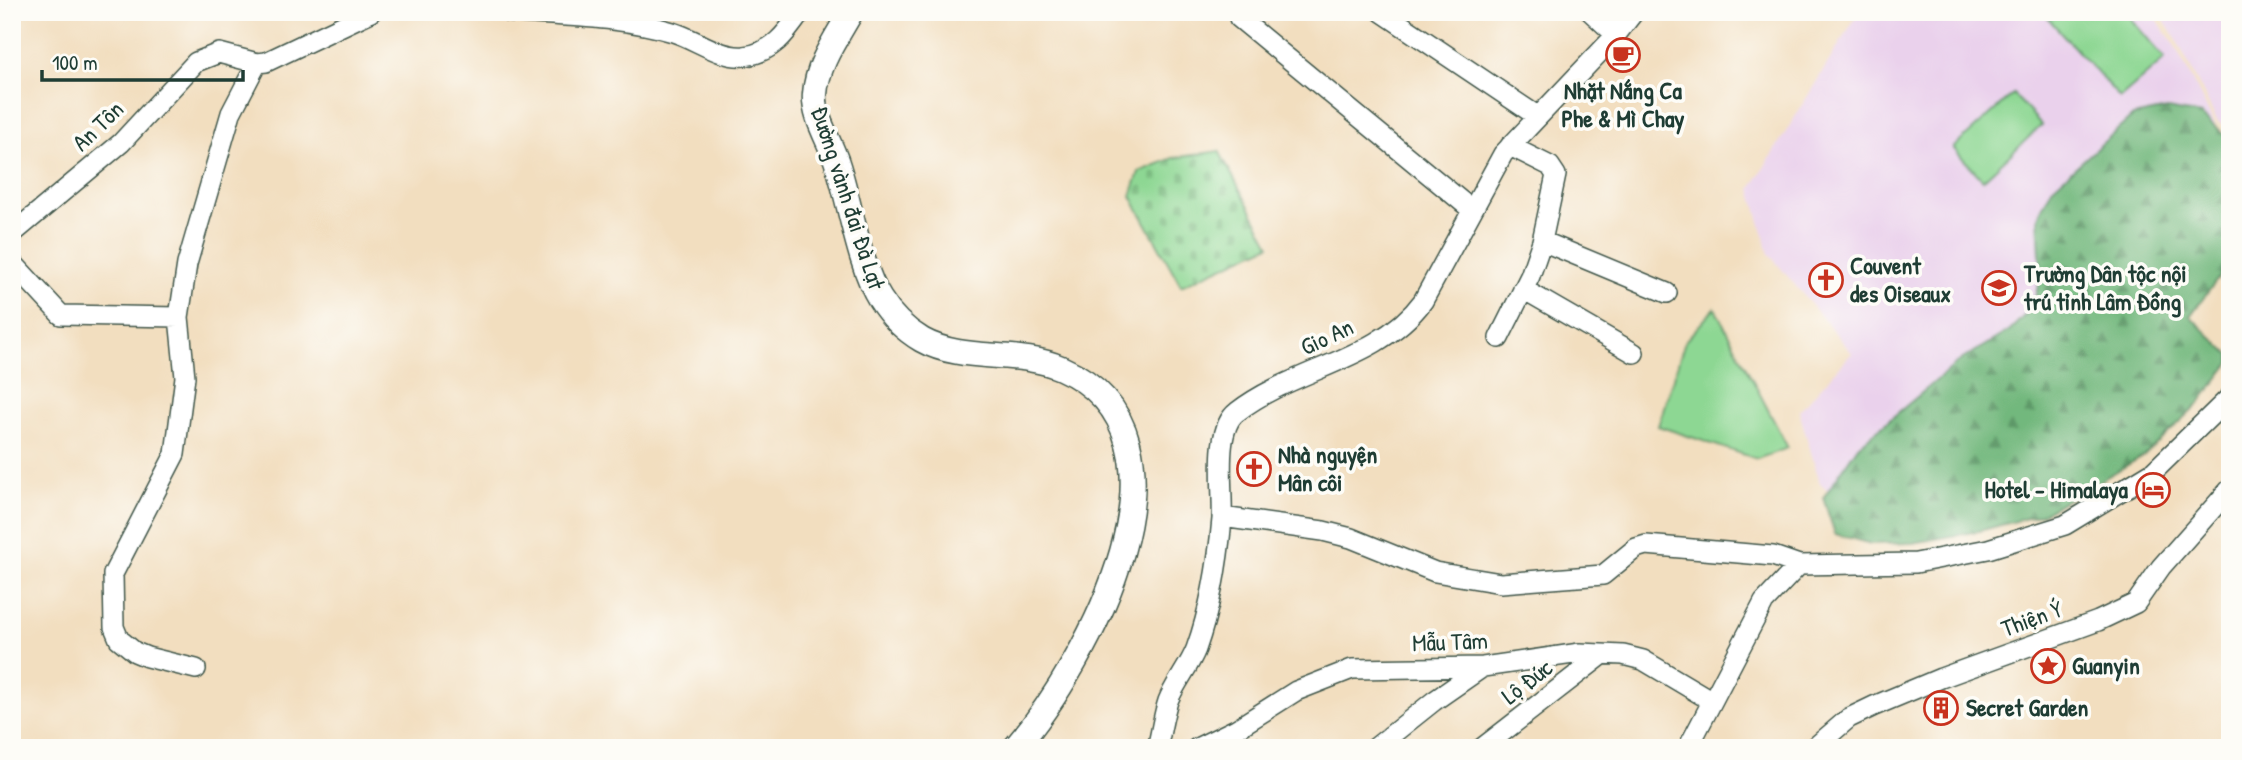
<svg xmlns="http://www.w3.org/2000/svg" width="2242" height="760" viewBox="0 0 2242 760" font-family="'Patrick Hand',sans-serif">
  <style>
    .built { fill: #ead1ec }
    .grass { fill: #8dd793; stroke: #568a64; stroke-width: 2 }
    .forest { fill: url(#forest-firs); stroke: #487a58; stroke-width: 2 }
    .cemetery { fill: url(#cemetery-stones); stroke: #568a64; stroke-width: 2 }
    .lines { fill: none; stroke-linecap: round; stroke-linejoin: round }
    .minor-casing { stroke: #3f5549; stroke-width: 22 }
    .major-casing { stroke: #3f5549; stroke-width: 27 }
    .minor { stroke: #fff; stroke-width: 19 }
    .major { stroke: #fff; stroke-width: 24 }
    .labels { text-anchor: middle; stroke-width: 7; stroke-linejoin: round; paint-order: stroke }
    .poi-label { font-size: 24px; font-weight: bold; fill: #1f3d34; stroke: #fdfcf7; text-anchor: start }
    .street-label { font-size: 24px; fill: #1f3d34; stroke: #fdfcf7 }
  </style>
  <defs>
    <pattern id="forest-firs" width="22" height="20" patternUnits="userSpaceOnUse" patternTransform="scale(1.75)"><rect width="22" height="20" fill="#72b87d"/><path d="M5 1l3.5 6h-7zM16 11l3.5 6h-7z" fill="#5d9767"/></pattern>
    <pattern id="cemetery-stones" width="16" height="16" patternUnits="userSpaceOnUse" patternTransform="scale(1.75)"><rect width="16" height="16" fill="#8dd793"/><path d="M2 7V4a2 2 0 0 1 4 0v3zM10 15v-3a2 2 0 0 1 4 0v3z" fill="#79b97f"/></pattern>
  </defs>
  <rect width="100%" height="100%" fill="#fdfcf7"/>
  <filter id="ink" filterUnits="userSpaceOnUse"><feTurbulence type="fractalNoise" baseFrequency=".0143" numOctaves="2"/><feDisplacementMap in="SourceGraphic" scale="14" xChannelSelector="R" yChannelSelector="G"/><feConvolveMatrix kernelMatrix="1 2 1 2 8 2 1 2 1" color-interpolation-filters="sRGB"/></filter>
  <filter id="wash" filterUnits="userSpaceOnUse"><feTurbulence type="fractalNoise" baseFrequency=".00686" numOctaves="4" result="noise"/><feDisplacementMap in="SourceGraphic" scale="28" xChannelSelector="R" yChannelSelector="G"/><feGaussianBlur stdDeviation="1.57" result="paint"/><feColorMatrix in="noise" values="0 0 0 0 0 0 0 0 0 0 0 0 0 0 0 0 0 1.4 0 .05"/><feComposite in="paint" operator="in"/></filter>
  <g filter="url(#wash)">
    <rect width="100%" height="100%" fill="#f2debf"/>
    <path class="built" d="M1859,12H2151L2173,42L2230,154L1842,503L1820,483L1799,411L1852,353L1769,254L1751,189Z
      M2158,12H2230V131L2217,121L2176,39Z"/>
    <path class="grass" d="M2053,12H2125L2165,59L2120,98L2047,17Z
      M2013,94L2042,125L1983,180L1953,148Z
      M1715,308L1788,448L1757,459L1658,426L1685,341Z"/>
    <path class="forest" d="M2167,109L2201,115L2230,140V263L2190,316L2230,355V363L2198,405L2145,455L2042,514L1979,531L1913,543L1871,544L1835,534L1823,498L1858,446L1961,360L2010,330L2032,308L2041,275L2038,216L2052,188L2133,116Z"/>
    <path class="cemetery" d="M1219,151L1270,245L1181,286L1131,196L1139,172L1173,158Z"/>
  </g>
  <g filter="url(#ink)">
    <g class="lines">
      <g class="minor-casing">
        <path id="minor" d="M508,12C562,17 620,16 673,32C696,39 719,58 744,56C772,53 786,34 801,12
          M1239,12V18L1472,210
          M1382,12L1537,116
          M1591,12L1616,35
          M12,234L121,143L196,62L219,53L257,63L266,62L371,12
          M1542,241L1667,293
          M12,262L61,315L179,317
          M1523,289L1634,353
          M1499,338L1530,276L1542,241L1556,175L1550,166L1510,146
          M1222,517L1323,531L1351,538L1435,572L1501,583L1603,575L1636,548L1646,545L1773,556L1799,565
          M196,669L147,657L135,652L119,639L114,627L113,574L175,454L185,377L179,317L187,264L231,113L257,63
          M1237,745L1258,748
          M1157,748C1161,733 1163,716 1168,701C1175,683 1189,667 1196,649C1211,607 1218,564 1222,519C1224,491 1213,430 1237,412C1293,368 1379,361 1423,301L1503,154L1616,35L1634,12
          M1197,748L1236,729L1296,691L1352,669L1483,667L1580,653L1623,655L1643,660L1712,701
          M1375,748L1434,701L1483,667
          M1482,748L1602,655
          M1688,748L1764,602L1799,565L1916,563L1988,549L2065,525L2154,471L2230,397
          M1814,748L1849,718L1874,706L1941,678L2098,621L2136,603L2161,567L2230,489"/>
      </g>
      <g class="major-casing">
        <path id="major" d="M851,12C837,37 817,64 815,94C813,117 830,141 837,163C850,202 859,266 880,299C890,315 905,330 922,340C963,363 1018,349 1061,368C1213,435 1087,665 1015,748"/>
      </g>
      <use href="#minor" class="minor"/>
      <use href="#major" class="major"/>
    </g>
  </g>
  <defs>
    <g id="cafe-ring" transform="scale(1.75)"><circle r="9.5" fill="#fdfcf7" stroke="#c8321e" stroke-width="1.5"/><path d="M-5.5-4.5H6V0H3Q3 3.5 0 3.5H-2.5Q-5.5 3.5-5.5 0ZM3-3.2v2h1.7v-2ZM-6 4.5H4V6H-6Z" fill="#c8321e"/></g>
    <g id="church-ring" transform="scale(1.75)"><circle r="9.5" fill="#fdfcf7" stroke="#c8321e" stroke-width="1.5"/><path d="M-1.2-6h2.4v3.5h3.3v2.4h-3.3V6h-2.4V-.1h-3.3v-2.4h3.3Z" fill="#c8321e"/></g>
    <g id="school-ring" transform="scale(1.75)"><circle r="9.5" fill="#fdfcf7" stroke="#c8321e" stroke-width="1.5"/><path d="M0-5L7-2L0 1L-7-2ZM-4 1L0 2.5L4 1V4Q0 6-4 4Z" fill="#c8321e"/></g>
    <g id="hotel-ring" transform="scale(1.75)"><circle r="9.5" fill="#fdfcf7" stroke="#c8321e" stroke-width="1.5"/><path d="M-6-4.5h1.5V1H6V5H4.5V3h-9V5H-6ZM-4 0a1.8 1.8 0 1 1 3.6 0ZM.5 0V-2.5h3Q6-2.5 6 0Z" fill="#c8321e"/></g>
    <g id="sight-ring" transform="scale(1.75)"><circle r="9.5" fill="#fdfcf7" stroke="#c8321e" stroke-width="1.5"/><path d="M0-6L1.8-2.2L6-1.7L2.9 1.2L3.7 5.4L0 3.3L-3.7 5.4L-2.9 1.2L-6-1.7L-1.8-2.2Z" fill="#c8321e"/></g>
    <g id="building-ring" transform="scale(1.75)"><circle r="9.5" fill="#fdfcf7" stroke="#c8321e" stroke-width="1.5"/><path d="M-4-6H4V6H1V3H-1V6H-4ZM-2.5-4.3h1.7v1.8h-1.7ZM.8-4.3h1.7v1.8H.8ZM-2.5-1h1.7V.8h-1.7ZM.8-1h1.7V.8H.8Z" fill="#c8321e"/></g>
  </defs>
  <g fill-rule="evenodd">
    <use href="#cafe-ring" x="1623" y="55"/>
    <use href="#church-ring" x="1826" y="280"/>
    <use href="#school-ring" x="1999" y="288"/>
    <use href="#church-ring" x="1254" y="469"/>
    <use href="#hotel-ring" x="2153" y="490"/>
    <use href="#sight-ring" x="2048" y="666"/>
    <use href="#building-ring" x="1941" y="708"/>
  </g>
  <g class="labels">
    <g class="poi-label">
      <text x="1623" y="99" text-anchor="middle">Nhặt Nắng Ca<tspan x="1623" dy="28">Phe &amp; Mì Chay</tspan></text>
      <text x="1850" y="274">Couvent<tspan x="1850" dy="28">des Oiseaux</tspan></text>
      <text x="2024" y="282">Trường Dân tộc nội<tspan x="2024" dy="28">trú tỉnh Lâm Đồng</tspan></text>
      <text x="1278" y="463">Nhà nguyện<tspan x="1278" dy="28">Mân côi</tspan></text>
      <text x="2128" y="498" text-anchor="end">Hotel - Himalaya</text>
      <text x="2072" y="674">Guanyin</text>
      <text x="1966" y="716">Secret Garden</text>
    </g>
    <g class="street-label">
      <text transform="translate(98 126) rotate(-44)" y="8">An Tôn</text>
      <text transform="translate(848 198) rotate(72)" y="8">Đường vành đai Đà Lạt</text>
      <text transform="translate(1327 337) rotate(-25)" y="8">Gio An</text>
      <text transform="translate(2032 619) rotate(-20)" y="8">Thiện Ý</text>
      <text transform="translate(1450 642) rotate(-2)" y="8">Mẫu Tâm</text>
      <text transform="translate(1527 682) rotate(-38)" y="8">Lộ Đức</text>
    </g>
  </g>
  <rect width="2242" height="760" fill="none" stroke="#fdfcf7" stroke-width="42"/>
  <path d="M42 70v10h201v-10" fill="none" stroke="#1f3d34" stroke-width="3.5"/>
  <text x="52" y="70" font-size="21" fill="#1f3d34" stroke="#fdfcf7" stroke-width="5" paint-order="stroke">100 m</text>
</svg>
